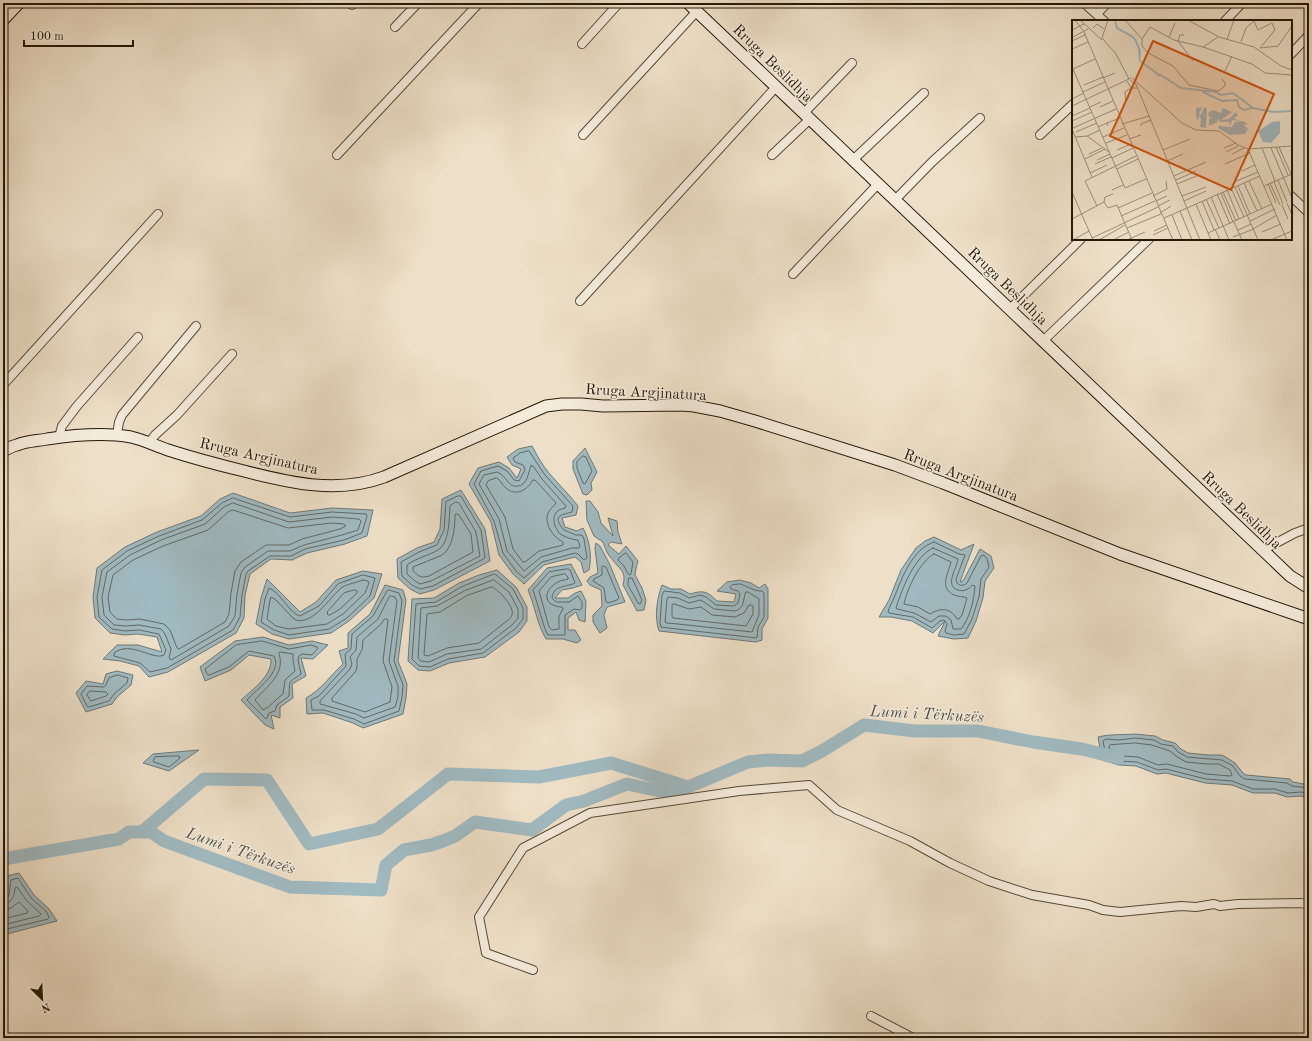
<svg xmlns="http://www.w3.org/2000/svg" width="1312" height="1041" viewBox="0 0 1312 1041" font-family="'Old Standard TT',serif">
  <style>
    .water { fill: #a0bac1; stroke: #6e7977 }
    .lines { fill: none; stroke-linecap: round; stroke-linejoin: round }
    .shore { stroke: #626964; stroke-width: 1 }
    .river { stroke: #a0bac1; stroke-width: 13 }
    .street-casing { stroke: #564a38; stroke-width: 10 }
    .secondary-casing { stroke: #241808; stroke-width: 13 }
    .street { stroke: #f4ebdb; stroke-width: 8 }
    .secondary { stroke: #f4ebdb; stroke-width: 11 }
    .labels { text-anchor: middle; stroke-width: 3; stroke-linejoin: round; paint-order: stroke }
    .street-label { font-size: 15px; fill: #241808; stroke: #f4ebdb }
    .water-label { font-size: 16px; font-style: italic; fill: #4f5149; stroke: #f4ebdb }
    .inset-river { fill: none; stroke: #a0bac1; stroke-width: 2 }
    .inset-road { fill: none; stroke: #9d907b; stroke-width: 1 }
    .view { fill: #d4520c; fill-opacity: 0.15; stroke: #d4520c; stroke-width: 2 }
    .inset-edge { fill: none; stroke: #241808; stroke-width: 2 }
  </style>
  <rect width="100%" height="100%" fill="#eee0c8"/>
  <filter id="stains"><feTurbulence type="fractalNoise" baseFrequency=".005" numOctaves="4"/><feColorMatrix values="0 0 0 0 .2 0 0 0 0 .09 0 0 0 0 .02 0 0 0 .5 -.17"/></filter>
  <radialGradient id="worn" r=".72"><stop offset=".6" stop-color="#630" stop-opacity="0"/><stop offset="1" stop-color="#630" stop-opacity=".3"/></radialGradient>
  <path class="water" d="M532,446C537,455 542,465 549,473C558,484 569,494 578,506L576,515L562,518L565,527L577,531L583,528C590,541 592,556 589,570L584,573L581,562L575,557L544,565L524,584L513,574L499,555L491,522L469,484L478,468L499,462L509,468L517,478L521,469L512,465L507,457L518,449Z
    M585,448L597,472L591,483L592,490L587,495L583,494L573,469V461Z
    M461,490L485,529L490,561L434,590L420,594L410,589L398,578L397,559L417,548L434,542L440,529L442,499Z
    M233,493L290,513L332,508L373,510L367,536L345,544L307,553L292,560L271,559L250,574L245,595L244,618L236,633L168,672L149,677L139,666L120,661L103,659L117,645H138L162,652L157,637L138,634L125,635L110,633L95,618L93,597L97,568L125,547L157,532L201,516L220,499Z
    M586,501H590L598,512L601,523L613,536L608,518L617,521L618,532L622,544L611,542L608,545L619,554L626,546L638,561L636,568L635,575L642,588L646,600L644,610L637,611L623,585C627,571 619,569 612,559C607,554 605,548 603,542L594,536L587,520Z
    M934,537L961,550L974,544L960,582L963,581L980,549L991,556L994,568L985,581L983,598L976,621L968,638L954,639L938,636L945,621L933,633L912,621L891,617H879L889,600L901,570L916,548L925,541Z
    M596,543L600,546L610,565L625,602L607,607L604,615L607,628L600,633L593,622V615L602,606L601,590L590,585L587,581L590,577L598,573L595,548Z
    M571,564L582,585L573,588L562,590L555,598H568L575,593L581,591L586,601L585,622L579,620L576,612L568,618V630H575L581,640L577,643L563,639H546C537,624 535,606 528,590L547,568Z
    M497,570L516,587L527,607V621L519,632L485,657L449,663L430,671L418,670L408,661L412,599L434,598L459,583L479,575Z
    M363,571L382,574L374,598L349,621L331,633L289,639L272,634L256,624L261,598L267,579L300,612L316,602L336,580Z
    M740,580L751,583L759,588L765,584L768,589V618L762,629V640L756,642L659,631C654,617 657,598 662,585L671,589H681L690,594C703,590 707,591 717,601L734,602L736,594L717,591L727,582Z
    M385,585L403,590L406,600L398,661L407,684L406,698L403,714L363,728L353,723L323,713L307,714L306,698C321,690 330,676 343,664L339,651L348,648V633L370,614Z
    M263,637L289,645L312,641L328,645L313,659L301,658L306,676L292,684L293,698L280,707V718L271,715L274,729L265,725L241,700C253,689 272,676 271,659L249,655L231,670L205,681L200,667L235,641Z
    M117,671L133,675L131,685L117,697L112,704L86,712L76,693L86,681L103,684L106,674Z
    M1135,734L1155,736L1163,740L1175,743L1181,749L1188,753L1208,755H1220L1224,756L1235,763L1243,773L1246,775L1290,779L1293,782L1309,785V799L1301,796L1287,797L1275,793H1253L1232,785L1205,783L1166,773L1157,774L1136,766L1119,765L1102,760L1098,737C1110,734 1123,735 1135,734Z
    M199,750L169,771L143,763L153,754Z
    M19,873L34,895L49,909L57,921L3,935V899L5,898L7,876Z"/>
  <g class="lines">
    <path class="shore" d="M529,451L545,475L573,506L572,512C560,515 552,516 564,530L576,535H582L584,539L587,558L584,560L578,554L575,553L542,562L524,578L516,571L503,553L494,521L474,484L481,471L498,466L507,471L514,480L519,481L524,472L525,469L523,465L515,462L513,458L520,453Z
      M583,456L586,457L592,471L585,484L583,483L577,468V462Z
      M531,466H533L542,479L566,506L565,508C555,510 552,516 555,526C557,529 558,532 560,534C565,537 573,540 578,540L580,546L579,548H572L541,557L524,571L507,551L499,519L479,484L484,475L497,472C503,475 505,478 509,483C511,485 514,487 518,486C528,485 528,472 531,466Z
      M497,478C501,481 502,485 506,488C516,497 527,490 533,480H535L556,503C554,506 550,509 548,513C544,524 553,537 563,542V545L539,551L525,562H523L513,549L505,517L486,485L488,481Z
      M458,496H461L481,530L485,558L433,586L420,589L412,585L402,576L401,562L419,552L437,545L444,530L446,502Z
      M233,498L290,517L332,512L366,514L367,516L362,533L344,540L305,549L291,556H270L248,571L246,574L242,595L240,617L233,630L167,668L150,672L140,663L114,656V653C131,640 153,661 164,655L166,650L159,634L139,630L125,631L112,629L99,617L97,597L102,570L127,551L159,536L202,520L222,503Z
      M456,502L459,503L476,532L480,556L431,581L420,584L415,581L407,574V565C416,558 428,556 438,550C450,543 449,518 450,506Z
      M233,503L289,522L332,517L359,519L361,521L358,530L342,535L304,545L290,551H268L245,567L241,573L237,594L235,616L229,626L171,660L169,658L171,649L165,634L161,629L139,625L126,626L114,625L104,615L102,597L107,572L130,555L161,540L205,524L224,507Z
      M233,510L288,528L332,523L344,524L346,526L340,529L302,539L289,545H266L241,562L235,571L231,593L229,614L225,622L179,649L177,648L170,630L164,624L140,619L126,620L117,619L110,612L108,597L113,575L133,560L163,546L208,530L228,512Z
      M457,514L459,515L471,534L473,552L429,576C420,578 420,577 413,571V567C422,563 431,560 440,556C453,550 455,528 455,515Z
      M934,542L959,554L965,555L956,579L957,583C959,586 964,586 967,583L981,556L984,555L987,559L989,567L981,579L979,597L972,619L964,634L954,635L946,633L945,631L947,624L944,620L940,621L932,628L913,617L889,613L888,612C889,607 892,603 894,598C902,578 912,549 934,542Z
      M933,548L958,559C957,568 944,586 958,590C964,592 969,589 972,585L975,586C974,600 970,618 961,629H953L951,620L946,616H939L931,622L914,613L897,609L896,608C902,589 914,557 933,548Z
      M626,553L633,562L631,574L630,575L628,574L624,566L618,560L619,558Z
      M934,554L951,562C948,574 939,588 954,595C958,597 963,596 967,598L962,615L959,619H957C950,607 940,608 930,614L918,607L904,604C907,589 920,561 934,554Z
      M603,566L606,567L619,598L617,600L608,603L606,602L604,588L593,581L594,579L602,575V567Z
      M568,569L570,570L575,583C567,587 553,585 552,598L556,602H569L578,596L582,602V608L580,610L574,609L565,615V635H548L545,629L533,590L549,572Z
      M495,574L513,589L523,608V619L516,628L483,653L448,659L430,667L419,666L412,659L416,604L436,602L461,587L481,579Z
      M565,574L568,577V579C565,580 561,580 558,582C543,590 542,606 562,607L563,609L559,616V629L552,630L549,627L539,591L551,577Z
      M363,575L375,578L370,596L347,618L329,629L289,635L274,630L261,622L265,599L269,588C281,593 289,613 300,616L319,606L338,584Z
      M629,578H632L642,600L640,604L638,603L628,585Z
      M363,580L368,581L369,583L365,593L343,614L327,624L289,629L276,626L267,619L270,600L271,597L276,600L294,619C310,628 330,598 340,589C345,584 356,583 363,580Z
      M494,580L509,592L518,609V618L512,625L481,649L447,654L429,662L421,661L418,658L421,608L437,606L464,591Z
      M740,584C747,586 756,592 762,591L764,593V617L758,627L757,638L677,629L661,627L660,623L662,595L664,591L680,593L689,598L700,595L706,597L716,605L734,606L738,603L740,594L738,591L731,589L730,587L732,585Z
      M492,587C499,590 515,607 512,615C512,616 509,620 508,620L479,643L447,648L428,656L424,655L427,614L440,612L466,596Z
      M355,590L357,591V593L340,609L330,615H328L327,612L344,593Z
      M389,590L399,593L402,601L394,661L403,685L402,697L399,711L364,724L354,719L324,710H312L311,700L319,696L346,666L345,654L351,649L352,634L373,616L387,591Z
      M746,592H748L759,599V615L752,632L678,624L667,623L665,622L667,599L668,597L678,598L689,603L700,600L704,602L714,609L735,611L738,610L742,606Z
      M391,596L395,597L397,601L389,661L398,686V697L395,707L364,718L356,714L320,704V701L350,669L352,664L350,657L356,650L357,637L378,619L389,597Z
      M674,604L689,609L701,607L712,615L735,617L744,613L749,605H751L753,606V614L746,626L673,618L672,616V605Z
      M385,619H387L388,620L383,661L392,687L390,702L365,712L332,701V698L356,671L357,666V659L362,650L363,640L380,625Z
      M262,641L289,649L311,645L317,647L318,648L312,655L302,654L299,656L298,660L301,674C287,684 290,679 289,696L277,705L275,711L269,713L267,718L266,719L247,700C256,689 283,672 274,656L249,651L229,667L209,675L207,674L205,669L236,645Z
      M280,652L293,654V660L295,671L285,680L283,694C276,699 271,706 263,710L255,700C266,687 286,674 279,654Z
      M118,675L128,678L127,683L114,694L109,701L89,707L87,706L81,694L87,686L104,687L106,685L109,678Z
      M90,691L106,692L108,694L106,696L91,701L87,695Z
      M1135,743L1152,745L1170,751L1176,756L1186,762L1207,764H1219L1230,770L1232,775L1230,776L1206,774L1167,764L1158,765L1138,757L1121,756L1110,752L1109,746L1110,745Z
      M178,756L180,757L179,759L169,767L154,762L153,761L155,757Z
      M1309,788L1292,786L1287,783L1245,779L1240,776L1233,766L1222,760L1187,757L1178,752L1173,746L1161,744L1154,740L1135,738L1119,740L1106,739L1103,741L1106,756L1120,761L1137,762L1158,770L1166,769L1206,779L1232,781L1253,789H1275L1288,793L1301,792L1309,794
      M3,899L7,898L9,895L11,880L18,878L31,898L46,911L49,917L48,919L3,930
      M3,904C13,903 14,896 15,888L17,887L27,901L41,914L39,916L3,925
      M3,910L11,908L19,902L28,911L27,913L3,919"/>
    <path class="river" d="M142,832L204,779L267,780L309,844L378,829L448,774L539,777L611,763L685,786
      M3,859L119,839L129,832H151L164,841L290,887L381,890L386,865L404,850L431,845L443,841L455,836L475,822L532,830L566,805L584,801L627,784L660,791L674,790L688,787L748,762L768,760L802,761L822,751L864,725L915,731H978L1033,742L1082,749L1118,758"/>
    <g class="street-casing">
      <path id="street" d="M1084,3L1104,21
        M352,5L354,3
        M1097,14L1107,3
        M1225,21L1242,3
        M395,27L418,3
        M582,44L619,3
        M1291,54L1309,35
        M804,113L852,63
        M583,135L697,11
        M1040,135L1073,104
        M337,155L479,3
        M772,155L810,119
        M853,160L924,93
        M1291,196L1309,213
        M895,200L932,162L980,118
        M793,274L878,184
        M580,301L776,87
        M1010,309L1081,239
        M1043,341L1149,239
        M3,385L158,214
        M117,435L119,422L122,415L196,326
        M59,437L62,426L77,406L138,337
        M149,443L155,435L177,415L232,354
        M1263,550L1295,533L1309,528
        M533,970L486,953L479,917L523,848L590,813L739,791L809,785L837,810L910,841L950,863L989,881L1032,895L1089,905L1103,910L1120,912L1181,906L1196,907L1214,904L1220,906L1238,904L1301,903L1309,905
        M871,1016L913,1038"/>
    </g>
    <g class="secondary-casing">
      <path id="secondary" d="M688,3L1290,576L1309,588
        M3,20L19,3
        M3,451C7,449 12,446 17,445C26,441 37,441 47,439C74,435 103,432 131,437C144,440 156,446 168,450C193,458 219,465 244,471C290,483 338,494 384,477L546,406L562,404H581L603,406L682,405L694,406L720,411L755,421L895,465L943,483L1120,554L1309,619"/>
    </g>
    <use href="#street" class="street"/>
    <use href="#secondary" class="secondary"/>
  </g>
  <g class="labels">
    <g class="street-label">
      <text transform="translate(773 63) rotate(44)" y="5">Rruga Beslidhja</text>
      <text transform="translate(1008 286) rotate(44)" y="5">Rruga Beslidhja</text>
      <text transform="translate(646 392) rotate(3)" y="5">Rruga Argjinatura</text>
      <text transform="translate(259 456) rotate(13)" y="5">Rruga Argjinatura</text>
      <text transform="translate(961 475) rotate(21)" y="5">Rruga Argjinatura</text>
      <text transform="translate(1242 510) rotate(44)" y="5">Rruga Beslidhja</text>
    </g>
    <g class="water-label">
      <text transform="translate(927 713) rotate(3)" y="6">Lumi i Tërkuzës</text>
      <text transform="translate(241 850) rotate(19)" y="6">Lumi i Tërkuzës</text>
    </g>
  </g>
  <g transform="translate(1072 20)">
    <rect width="220" height="220" fill="#eee0c8"/>
    <path d="M62,19H64L69,31L68,40L89,55L88,57L67,41L66,29ZM130,87L127,94L129,95L132,87L135,89L134,108L128,107L129,99L127,95L126,100L124,97V88ZM151,88L160,92L149,100L157,99L164,92L166,96L161,98L168,101L160,100L158,106L157,102H148L146,98ZM141,90L149,93L145,102L137,106V99L141,98L137,97L136,93ZM171,101L177,105L171,104L176,109L173,114L158,115L146,108L147,106L160,107L163,102ZM208,101V113L199,123L191,122L186,111L200,102Z" fill="#a0bac1"/>
    <path class="inset-river" d="M43,0L45,8L61,17L64,21M87,54L109,68L144,72L149,75L161,73L181,88L202,92L220,91M131,72L150,81L165,80L167,87L172,90L180,88"/>
    <path class="inset-road" d="M3,0L12,12L101,220M8,0L30,20M36,0L30,18L44,34L57,59M53,0L70,19L78,7L102,20L131,27M116,0L147,17L182,27L209,46L220,50M182,1L186,10L200,3L203,10M21,8L25,4L32,9M0,10L12,4M112,15H108L106,21L121,41M1,17L16,9M97,17L103,3M146,17L131,27L180,44L193,53L220,55M70,19V26L76,33L101,46L117,65L146,71L153,66V63L150,59M155,19L162,0M0,21L13,15M169,22L174,8L182,1M188,28L206,26L220,6M188,28L203,10M0,29L16,22M0,47L53,168L74,159M1,49L23,39M153,51L160,36M31,58L43,53M60,58L110,103L124,110L147,111L166,125L176,129L220,126M58,60L64,64L128,220M55,61L59,68H65M12,65L31,57M11,72L33,62M0,79L12,73M54,81L53,72L59,68M0,86L59,58M18,87L29,82M28,87L41,81M0,96L18,88M0,101L20,92M35,103L48,98M50,104L77,96M69,106V104L79,100M26,107L35,103L36,106M1,108L44,89M0,109L20,157M4,112L25,103M15,116L37,132M3,117L15,116L28,110M31,117L52,108M57,119L69,115M34,123L55,115M204,127L216,155M207,127L219,154M152,128L164,123M190,128L203,161M199,128L220,178M176,129L215,220M45,130L59,124M91,130L118,119M154,132L166,126M17,134L30,128M160,134L172,128M40,138L61,128M13,139L33,129M25,140L38,134M95,141L111,134M23,144L39,137M153,144L178,133M45,149L66,139M170,151L183,145M18,153L35,145M102,156L134,142M104,160L124,151M206,160L215,182M177,161L190,189M162,162L186,152M202,162L211,184M172,163L185,191M198,163L208,185M105,164L127,155M196,164L204,183M166,166L178,194M192,166L220,154M163,167L186,220M159,168L172,197M40,170L51,165M155,170L167,199M0,172L21,220M151,172L164,201M149,173L161,202M145,174L158,204M81,176L95,169L94,161M110,176L134,167M139,177L157,220M134,179L147,208M84,181L95,176M112,181L134,171M130,181L142,210M32,182L36,188L45,185L60,220M32,182L33,177L41,174M215,183L220,195M124,184L139,220M210,185L216,199M25,186L13,161L64,136M86,186L98,180M46,188L80,173M115,188L188,156M108,191L120,220M88,193L99,186M100,195L110,220M49,196L83,181M92,198L115,188M0,199L32,182M178,201L203,189M162,202L170,220M52,203L86,187M55,208L89,194M143,209L148,220M181,209L205,195M166,210L179,204M82,211L95,205M190,212L209,204M136,213L200,184M81,215L96,208M161,217L182,209M20,218L52,203M1,220L17,211M27,220L53,205M41,220L57,212M55,220L73,212M199,220L220,211"/>
    <path class="view" d="M81,21L202,74L159,170L38,116Z"/>
    <rect width="220" height="220" class="inset-edge"/>
  </g>
  <rect width="1312" height="1041" fill="none" stroke="#eee0c8" stroke-width="16"/>
  <rect x="4" y="4" width="1304" height="1033" fill="none" stroke="#241808" stroke-width="2"/>
  <rect x="8" y="8" width="1296" height="1025" fill="none" stroke="#241808"/>
  <g transform="translate(42 999) rotate(156)" stroke="#f4ebdb" stroke-width="3" paint-order="stroke">
  <path d="M0-3L7 15L0 10L-7 15Z" fill="#241808"/>
  <text y="-6" font-size="11" font-weight="bold" text-anchor="middle" fill="#241808">N</text>
  </g>
  <path d="M24 40v6h109v-6" fill="none" stroke="#241808" stroke-width="2"/>
  <text x="30" y="40" font-size="12" fill="#241808" stroke="#f4ebdb" stroke-width="3" paint-order="stroke">100 m</text>
  <rect width="100%" height="100%" filter="url(#stains)"/>
  <rect width="100%" height="100%" fill="url(#worn)"/>
</svg>
